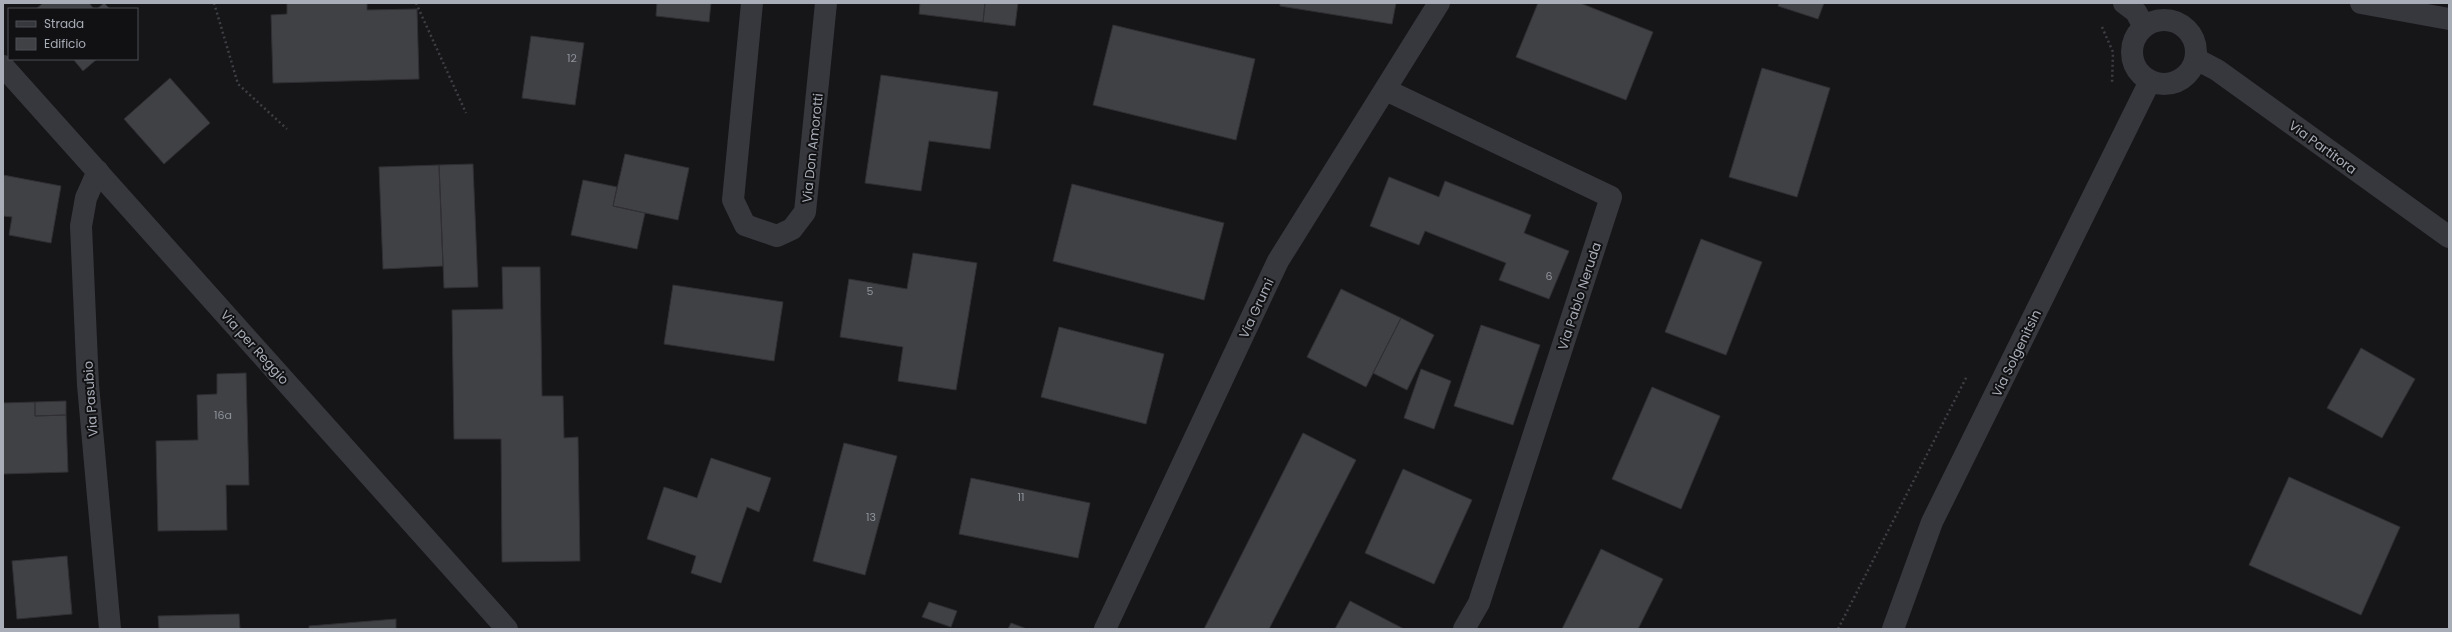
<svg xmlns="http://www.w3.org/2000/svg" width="2452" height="632" viewBox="0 0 2452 632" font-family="Poppins,sans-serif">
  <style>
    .building { fill: #404145; stroke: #303034 }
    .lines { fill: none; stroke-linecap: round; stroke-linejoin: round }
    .path { stroke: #3d3f44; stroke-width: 2.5; stroke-dasharray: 2 3; stroke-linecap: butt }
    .minor { stroke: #37383d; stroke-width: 22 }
    .tertiary { stroke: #37383d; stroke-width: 22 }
    .labels { text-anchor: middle; stroke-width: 4; stroke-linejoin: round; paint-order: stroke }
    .number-label { font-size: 11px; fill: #8e929b }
    .street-label { font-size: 13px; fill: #a8adb8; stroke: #111113 }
  </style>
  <rect width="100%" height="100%" fill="#161618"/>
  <path class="building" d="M43,3H89L94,9H36Z
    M104,3L110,9H97Z
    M287,3H367V10L417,9L419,79L273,83L271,15L287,14Z
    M657,3H711L709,22L656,16Z
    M920,3H985L983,22L919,14Z
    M985,3H1018L1015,26L983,22Z
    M1280,3H1396L1392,24L1280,6Z
    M1538,3H1580L1653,32L1626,100L1516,57Z
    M1779,3H1824L1818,19L1778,6Z
    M1113,25L1255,59L1236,140L1093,105Z
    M531,36L584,43L575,105L522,98Z
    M73,59H97L83,71Z
    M1762,68L1830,88L1797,197L1729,177Z
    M881,75L998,92L990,149L929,141L921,191L865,183Z
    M170,78L210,123L164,164L124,119Z
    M625,154L689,168L678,220L613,206Z
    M473,164L478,287L444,288L439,165Z
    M439,165L443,266L383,269L379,167Z
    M3,175L61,186L51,243L9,235L12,217L3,216Z
    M1389,177L1439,197L1445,181L1531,215L1524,233L1569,251L1549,299L1499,280L1506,263L1425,231L1419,245L1370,226Z
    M583,180L617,187L613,206L645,213L637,249L571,235Z
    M1072,184L1224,223L1204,300L1053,261Z
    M1701,239L1762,262L1726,355L1665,332Z
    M913,253L977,263L956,390L898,381L903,347L840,337L849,279L907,289Z
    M502,267H540L542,396H563L564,438L578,437L580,561L502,562L501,439H454L452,310L503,309Z
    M673,285L783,302L774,361L664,344Z
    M1341,289L1401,318L1366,387L1307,357Z
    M1401,318L1434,335L1407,390L1373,373Z
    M1481,325L1540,345L1513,425L1454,406Z
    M1059,327L1164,354L1146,424L1041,397Z
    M2361,348L2415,379L2382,438L2327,408Z
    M1421,369L1451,381L1434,429L1404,418Z
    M246,373L249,485H226L227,530L158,531L156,441L198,440L197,395L217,394V374Z
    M1652,387L1720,416L1681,509L1612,479Z
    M66,401V415L35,416V402Z
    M35,402V416L66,415L68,472L3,474V403Z
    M1303,433L1356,460L1269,629H1204Z
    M844,443L897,456L865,575L813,561Z
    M711,458L771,478L759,512L747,507L721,583L691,573L696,556L647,539L664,487L697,498Z
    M1403,469L1472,500L1434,584L1365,553Z
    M2289,477L2400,527L2361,615L2249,565Z
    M971,478L1090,503L1078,558L959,534Z
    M1601,549L1663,579L1638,629H1562Z
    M67,556L72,614L17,619L12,561Z
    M1350,601L1404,629H1335Z
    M929,602L957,611L951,627L922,617Z
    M239,614L240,629H159L158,616Z
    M396,619V629H309V626Z
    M1011,623L1027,629H1008Z"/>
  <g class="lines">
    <path class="path" d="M214,3L238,84L287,129
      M416,3L466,113
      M2102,27L2113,52L2112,84
      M1838,629L1967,376"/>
    <path class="minor" d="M752,3L733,200L745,225L777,236L792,229L805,212L826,3
      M2124,3L2136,12L2144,27
      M2361,3L2449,19
      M2132 52a32 32 0 1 1 64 0a32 32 0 1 1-64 0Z
      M2196,59L2217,70L2449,237
      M1386,90L1611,197L1479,603L1464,629
      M98,171L86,198L81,226L88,385L110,629
      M1105,629L1278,261L1439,3"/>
    <path class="tertiary" d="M3,66L507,629
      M1893,629L1932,522L2150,81"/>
  </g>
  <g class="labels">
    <g class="number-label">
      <text x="572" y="62">12</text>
      <text x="1549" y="280">6</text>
      <text x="870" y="295">5</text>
      <text x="223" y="419">16a</text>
      <text x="1021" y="501">11</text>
      <text x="871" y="521">13</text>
    </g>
    <g class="street-label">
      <text transform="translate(2323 147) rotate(36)" y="5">Via Partitora</text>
      <text transform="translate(812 148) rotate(-84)" y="5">Via Don Amorotti</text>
      <text transform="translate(1579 296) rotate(-72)" y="5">Via Pablo Neruda</text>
      <text transform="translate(1256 308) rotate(-65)" y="5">Via Grumi</text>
      <text transform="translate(255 347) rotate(48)" y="5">Via per Reggio</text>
      <text transform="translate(2016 353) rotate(-64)" y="5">Via Solgenitsin</text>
      <text transform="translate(90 399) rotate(-94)" y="5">Via Pasubio</text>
    </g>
  </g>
  <rect width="2452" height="632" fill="none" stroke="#a8adb8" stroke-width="8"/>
  <rect x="8" y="8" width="130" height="52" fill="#111113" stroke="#4d4f55"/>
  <rect x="16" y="21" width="20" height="6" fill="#37383d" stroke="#4d4f55"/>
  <text x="44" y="28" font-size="12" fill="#a8adb8">Strada</text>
  <rect x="16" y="38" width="20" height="12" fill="#404145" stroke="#4d4f55"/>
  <text x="44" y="48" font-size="12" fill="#a8adb8">Edificio</text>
</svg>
